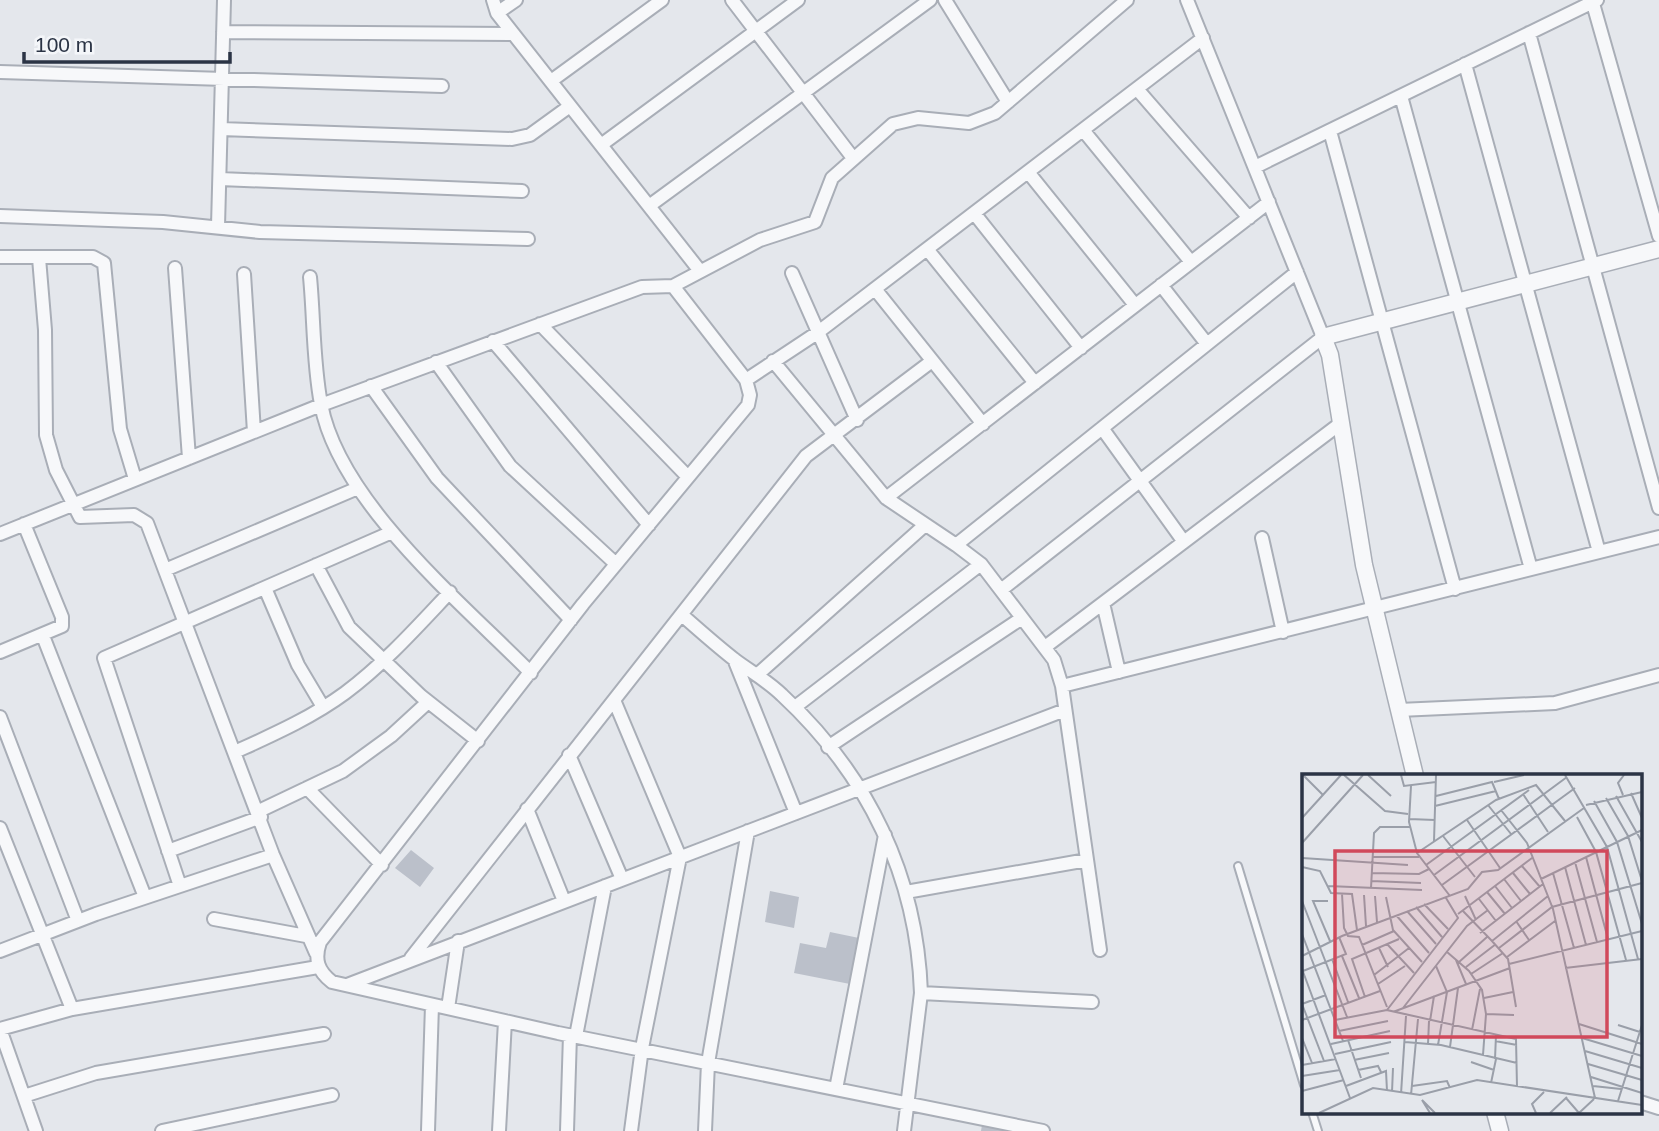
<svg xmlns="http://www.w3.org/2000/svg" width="1659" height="1131" viewBox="0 0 1659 1131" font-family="Arial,sans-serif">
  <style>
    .building { fill: #bbc0ca }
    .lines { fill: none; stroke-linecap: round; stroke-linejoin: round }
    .service-casing { stroke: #a9aeb7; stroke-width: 10 }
    .minor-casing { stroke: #a9aeb7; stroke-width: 16 }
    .tertiary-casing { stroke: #a9aeb7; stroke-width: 19 }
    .service { stroke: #f7f8fa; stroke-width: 6 }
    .minor { stroke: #f7f8fa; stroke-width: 12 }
    .tertiary { stroke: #f7f8fa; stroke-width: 16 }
    .inset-road { fill: none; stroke: #9a9fa9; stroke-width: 2 }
    .view { fill: #d1495b; fill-opacity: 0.15; stroke: #d1495b; stroke-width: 3.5 }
    .inset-edge { fill: none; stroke: #2b3445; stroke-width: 3.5 }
  </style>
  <rect width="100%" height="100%" fill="#e4e7ec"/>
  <path class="building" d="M411,850L434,868L420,887L395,868Z
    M770,891L799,897L794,928L765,922Z
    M830,932L859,938L850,984L794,973L800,943L826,948Z
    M982,1125L1007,1130V1131H981Z"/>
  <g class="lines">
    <g class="service-casing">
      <path id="service" d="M1238,866L1304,1085
        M1312,1112L1318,1131"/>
    </g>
    <g class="minor-casing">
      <path id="minor" d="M493,0L497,13L700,271
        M732,0L853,158
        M945,0L1008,102
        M1592,0L1659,236
        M497,13L516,0
        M223,32L513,34
        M1529,33L1659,508
        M1465,64L1599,552
        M0,72L442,86
        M551,81L662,0
        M1137,89L1249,218
        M1401,96L1531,569
        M221,129L512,139L530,135L570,106
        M1083,130L1191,262
        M1330,131L1455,589
        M601,145L798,0
        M1255,167L1597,0
        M1028,172L1135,305
        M220,179L522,191
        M649,206L930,0
        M974,213L1081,348
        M0,216L163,222L260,232L528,239
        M218,226L224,0
        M927,249L1035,383
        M0,257H93L104,263L120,429L135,479
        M39,258L45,330L46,435L56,470L80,517L134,515L147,523L273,855L316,953
        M175,268L189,458
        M792,273L857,420
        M244,274L254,432
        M310,277C314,318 313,363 321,404C339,502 462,603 531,673
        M1161,285L1207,344
        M673,286L746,380L750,395L748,405L583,604L320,942C314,960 318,971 332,982L558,1033L1043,1131
        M875,289L983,424
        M540,324L688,477
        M493,341L649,525
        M773,361L886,498L956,545
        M436,362L510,466L616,564
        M746,380L817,333L1203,38
        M371,386L437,478L571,620
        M1102,428L1184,542
        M886,498L1269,202
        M0,534L321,405L642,287L673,286L760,240L815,222L832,178L893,124L918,118L969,123L995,113L1127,0
        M1262,538L1283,632
        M316,565L349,627L421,696L478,741
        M165,570L358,488
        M265,588L298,665L323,707
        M1001,590L1323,337L1187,0
        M1103,603L1119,672
        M682,615C699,630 717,646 735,660C751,672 768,681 782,695C868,775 917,876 921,993L904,1131
        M43,636L145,897
        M1045,647L1341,423
        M0,652L62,626V617L24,524
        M734,659L796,813
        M757,675L925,525
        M1062,686L1659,537
        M614,700L680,857L642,1048L631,1131
        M795,707L981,564
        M1399,710L1555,703L1659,675
        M0,717L78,921
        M828,747L1022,618
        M235,752C272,735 311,718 345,693C384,664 417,627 450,592
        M569,755L622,879
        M307,788L382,865
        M527,809L564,901
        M259,811L343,771L391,736L428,702
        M0,828L72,1009
        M168,851L261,817
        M180,886L104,658L392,532
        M906,892L1087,860
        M214,919L306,936
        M1100,950L1062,686L1054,660L981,564L956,545L1297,272
        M0,951L96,914L273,855
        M411,958L806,456L932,361
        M347,985L1065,710
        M921,993L1092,1002
        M448,1008L458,941
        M0,1029L72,1009L318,967
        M0,1029L36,1131
        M576,1036L605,886
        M836,1089L885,835
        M24,1096L96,1073L324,1034
        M1640,1102L1659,1108
        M162,1131L332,1095
        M428,1131L432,1005
        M499,1131L505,1021
        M567,1131L570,1035
        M705,1131L708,1063L748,831"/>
    </g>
    <g class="tertiary-casing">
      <path id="tertiary" d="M1415,776L1364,565L1330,355L1323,337L1659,249
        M1495,1112L1500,1131"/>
    </g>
    <use href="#service" class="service"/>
    <use href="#minor" class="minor"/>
    <use href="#tertiary" class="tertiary"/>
  </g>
  <g transform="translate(1302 774)">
    <rect width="340" height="340" fill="#e4e7ec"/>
    <path class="inset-road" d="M1,1L21,21M42,1L83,37L106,40M66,1L89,22M99,1L102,12L134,8M263,1L305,73L336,185M192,8L222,1M109,12L107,48L115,79L148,122M329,19L340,44M221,20L246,58M321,21L316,9L322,1M134,22L190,8L197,25M314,22L340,68M304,24L326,62L340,107M292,27L315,68L340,150M186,31L209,60M284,31L340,18M133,32L194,17M199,36L225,69L251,135L293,324M275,43L294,78L324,186M0,44L39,1M107,45L133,46M165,46L198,94M141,62L173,103M132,67L134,1M0,69L61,1M115,79L194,26L234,11L263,47M70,83H117M284,83L306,165M0,84L106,91M273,88L295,168M124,91L227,16M220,92L238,113M0,93L18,97L29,119L50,120L55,156M263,93L284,171M69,99L117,100L127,95M211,99L228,120M251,99L272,174M132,101L265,3M202,105L219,127M239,105L340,56M69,107L119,109M140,111L273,14M26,112L120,116M193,112L210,134M69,114L72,59L78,53H108M185,118L203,140M40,120L42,154L46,162L57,163L85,233M62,121L64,152M73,122L75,148M163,122L174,146M84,123L91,156L120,188M144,124L156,144L85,236L214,265L215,313M177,125L194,147M0,127L45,243M26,127H11L28,167M122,130L146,155M114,133L140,163M160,136L190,167M105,137L134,170M156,140L230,84M94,141L127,179M214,147L227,166M178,159L241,110M0,160L41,267M85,170L112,199M60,171L92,157M77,174L86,193M197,174L250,133L340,109M145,178L167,197L180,216L184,240L181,281M0,182L40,162L166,115L180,98L196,96L282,34M40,182L57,224M205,183L253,147M30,185L46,228M154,186L164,210M157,188L185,163M207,190L340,157M134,192L145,218L136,271M164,193L194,170M263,194L340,185M0,195L48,324M1,197L44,180L37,163M169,200L201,179M72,201L107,174M76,210L103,192M63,223L50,185L97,165M182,224L211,218M0,230L22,287M0,230L24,221M214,233L206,185L190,167L246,122M101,234L165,152L186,136M91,238L208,194M184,240L212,241M0,246L78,217M33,246L85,236M128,247L132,222M277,250L340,270M316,251L338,258M170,256L178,215M37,257L86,247M0,264L10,289M280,264L340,282M46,266L59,304M193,267L215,271M103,268L139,271L215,289M29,270L88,257M126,270L127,247M148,273L156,214M283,277L340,294M33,280L89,268M193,285L194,261M52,286L87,279M169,288L192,296M286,290L340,306M0,291L34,285M56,296L76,292L79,298M0,302L38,296M289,303L340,319M189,309L194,285M44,312L84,297L85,317M110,312L145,307L148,314M291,312L319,315M0,317L42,306M90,318L91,294M99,320L104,242M109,321L116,245M264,324L277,339L292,325M316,327L340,251M17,339L71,314L118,321L175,306L340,331M128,339L120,326L133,339M234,339L230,330L242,318M248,339L265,323"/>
    <path class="view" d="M33,77H305V263H33Z"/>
    <rect width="340" height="340" class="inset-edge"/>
  </g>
  <path d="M24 52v10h206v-10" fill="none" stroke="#2b3445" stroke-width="3.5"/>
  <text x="35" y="52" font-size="21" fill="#2b3445" stroke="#f4f6f9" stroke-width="5" paint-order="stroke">100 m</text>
</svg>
